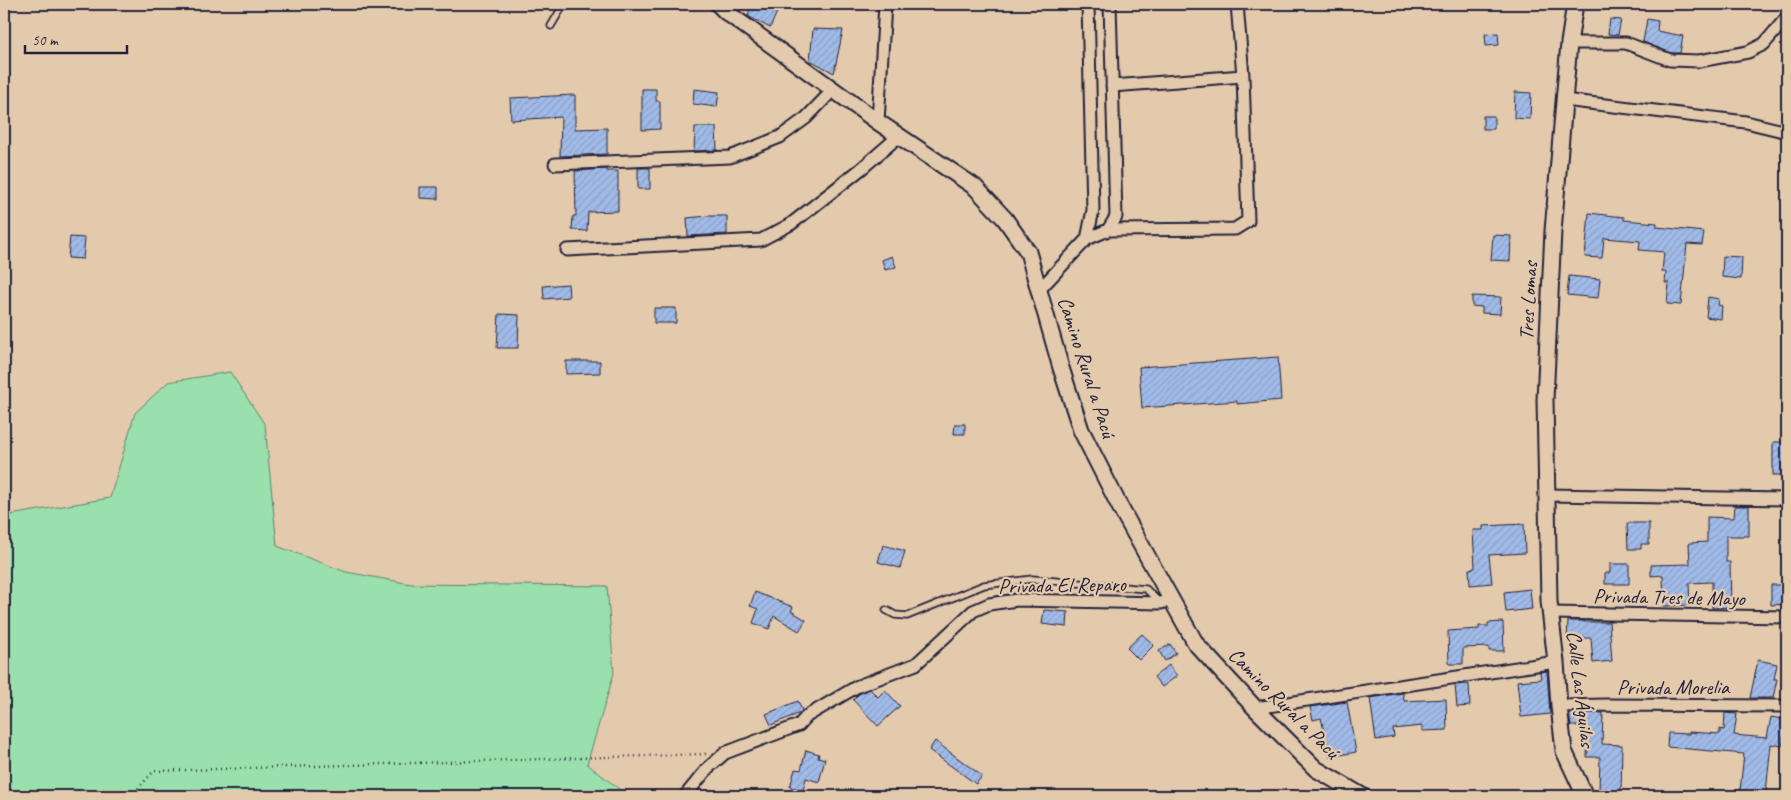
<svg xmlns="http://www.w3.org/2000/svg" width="1791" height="800" viewBox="0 0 1791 800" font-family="Caveat,sans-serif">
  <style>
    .green { fill: #99e0ad; stroke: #5e8174 }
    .building { fill: url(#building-hatch); stroke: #22223b }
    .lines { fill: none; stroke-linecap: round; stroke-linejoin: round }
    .service-casing { stroke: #22223b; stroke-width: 9 }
    .minor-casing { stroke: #22223b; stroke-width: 15 }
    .tertiary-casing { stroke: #22223b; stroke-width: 19 }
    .path { stroke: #22223b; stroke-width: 2.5; stroke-dasharray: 1 4; stroke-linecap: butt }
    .service { stroke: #e4caac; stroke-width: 5.5 }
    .minor { stroke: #e4caac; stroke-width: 11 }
    .tertiary { stroke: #e4caac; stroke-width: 15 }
    .labels { text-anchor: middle; stroke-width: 4.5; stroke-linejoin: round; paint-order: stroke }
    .street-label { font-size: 21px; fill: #22223b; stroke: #e4caac }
  </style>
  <defs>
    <pattern id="building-hatch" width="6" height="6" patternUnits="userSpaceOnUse" patternTransform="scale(1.25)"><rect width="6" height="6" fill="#a1bbe8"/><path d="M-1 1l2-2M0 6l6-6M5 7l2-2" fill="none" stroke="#8aa0c8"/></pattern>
  </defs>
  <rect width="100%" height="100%" fill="#e4caac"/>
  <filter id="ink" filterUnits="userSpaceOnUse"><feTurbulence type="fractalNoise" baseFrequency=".02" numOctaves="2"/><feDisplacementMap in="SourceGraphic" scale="10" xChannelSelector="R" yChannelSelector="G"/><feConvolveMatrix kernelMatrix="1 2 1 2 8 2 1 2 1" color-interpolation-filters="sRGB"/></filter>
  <g filter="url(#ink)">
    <path class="green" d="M230,372L265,425L277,546L346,572L411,584L607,586L614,673L587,764L628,796H4V516L110,498L135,413L168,382Z"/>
    <path class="building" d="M751,4H777V12L770,28L748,16Z
      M1610,19L1621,20L1618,35L1608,34Z
      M1647,19L1658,21L1657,31L1683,36L1680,53H1671L1643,42Z
      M813,29L843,30L834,73L810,60Z
      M1498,33L1499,45L1486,46L1485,34Z
      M642,89H656V101H660V129L642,130Z
      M694,89L719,92L717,107L693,104Z
      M1515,92L1531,93L1530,119L1514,118Z
      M575,95V129L607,128V154L560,156L561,117L511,120L510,98Z
      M1483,116H1494V129H1483Z
      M695,127H716L717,150L694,151Z
      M638,168H650V189H638Z
      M607,169V171H618V211L588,212L587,231L572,230L573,216H576L575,171Z
      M420,187H438V199L420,198Z
      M1589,213L1624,217V220L1657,223V227L1704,232L1702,245L1687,244L1681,305L1667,304L1669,283H1665L1666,272H1662L1664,252L1639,250L1640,241L1604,238L1602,258L1585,257Z
      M708,216H727V234L688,236L687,218Z
      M1493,235L1511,236L1510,261L1491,260Z
      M70,237L85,238L83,259L68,258Z
      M892,256L896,267L885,270L882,260Z
      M1723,256L1742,257L1741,279L1722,277Z
      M1569,276L1600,279L1598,298L1567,295Z
      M568,284L569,297L544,299L543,286Z
      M1472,296L1501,297L1500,314L1482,313V307L1472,306Z
      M1708,297L1719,299L1718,305L1722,306L1721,319L1706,317Z
      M654,308H676V323H654Z
      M499,314L519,315L518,348H497Z
      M1278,357L1281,400L1237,404V401L1142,408L1139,367Z
      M566,361H600V373L566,374Z
      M955,424H965V434H954Z
      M1773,442H1787V475H1773Z
      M1735,506H1749V536H1726V562H1730L1731,607L1712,608V582L1689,583L1690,605L1664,606L1663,575L1651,576V565L1690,564L1689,543L1707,542V517L1734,518Z
      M1627,523H1649V544H1641V549H1628Z
      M1524,524L1525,553L1489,555L1492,583L1470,585L1469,569L1475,568L1473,530H1483V526Z
      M883,545L905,551L900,568L878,562Z
      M1610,564H1629V584H1605V573H1610Z
      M1771,585H1787V604L1771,605Z
      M1530,589L1532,609L1506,612L1504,592Z
      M755,592L793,607L791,611L806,620L799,631L774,616L769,629L753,623L758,609L750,606Z
      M1044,610L1068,612L1067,627L1042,624Z
      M1568,621H1584V622H1609L1612,661L1593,663L1591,638H1567Z
      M1503,622L1504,651H1489V647L1463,648V664H1449L1448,631L1479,629V626H1488V623Z
      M1142,634L1154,645L1139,660L1127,648Z
      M1170,644L1176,653L1165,661L1159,651Z
      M1758,660L1777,664L1774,679H1777L1773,698H1750Z
      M1169,665L1177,676L1162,687L1154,677Z
      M1547,671L1550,714L1521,717L1517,681L1541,679L1540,672Z
      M1469,684L1470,706L1457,707L1455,685Z
      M870,689L878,697L885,690L900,706L878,726L853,700L859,694Z
      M1403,693L1404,701L1446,699L1447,730L1422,731V726L1393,729L1394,737L1376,740L1370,698Z
      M798,701L802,710L800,713L771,725L766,714Z
      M1347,702L1356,752L1330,757L1321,718L1313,720L1310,707Z
      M1569,713H1603L1602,744L1622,745L1621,792H1599L1600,757H1587L1588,726H1571Z
      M1725,713L1737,714L1734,735L1767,738L1771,717L1787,720L1782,746L1771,744L1766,793L1740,791L1744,754L1667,747L1668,733L1689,734V732L1720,734V729L1724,730Z
      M935,741L982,776L976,784L929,750Z
      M806,750L819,754L818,757L825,759L819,782L806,778L803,790L790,787L795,769L801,770Z"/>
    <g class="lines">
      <g class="service-casing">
        <path id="service" d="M551,26L564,4
          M886,610L895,615L907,616L984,585L1032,579L1146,589L1159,602"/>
      </g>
      <g class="minor-casing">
        <path id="minor" d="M1569,43H1626L1670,60L1699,61L1748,52L1764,44L1787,17
          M1112,86L1243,76
          M1564,100L1746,122L1787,132
          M878,122L885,4
          M555,164L730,157L780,137L806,118L834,89
          M1108,230L1235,229L1248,221L1243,76L1237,4
          M1087,239L1093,210L1088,4
          M567,250L761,240L791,224L861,169L899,136
          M1039,290L1087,239L1108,230L1116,217L1110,4
          M1547,495L1787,499
          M1550,613L1787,617
          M1559,706L1606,705L1787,706
          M1255,708L1556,662
          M685,796L708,768L725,753L799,725L807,716L858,686L916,664L973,611L989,604L1017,600L1161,603L1172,600"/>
      </g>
      <g class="tertiary-casing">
        <path id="tertiary" d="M718,4L726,12L878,122L975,187L1005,219L1028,252L1061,368L1081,430L1120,507L1196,644L1255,708L1316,769L1362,796
          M1575,4L1569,43L1553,231L1545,400L1549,601L1556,662L1559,706L1564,751L1585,796"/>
      </g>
      <path class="path" d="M131,796L154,771L706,754"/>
      <use href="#service" class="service"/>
      <use href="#minor" class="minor"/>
      <use href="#tertiary" class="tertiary"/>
    </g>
  </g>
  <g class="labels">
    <g class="street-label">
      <text transform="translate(1528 301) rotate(-87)" y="7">Tres Lomas</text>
      <text transform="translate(1087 367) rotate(72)" y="7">Camino Rural a Pacú</text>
      <text transform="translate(1062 585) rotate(-1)" y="7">Privada El Reparo</text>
      <text transform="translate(1669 597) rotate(1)" y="7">Privada Tres de Mayo</text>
      <text x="1673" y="694">Privada Morelia</text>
      <text transform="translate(1581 689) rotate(83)" y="7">Calle Las Águilas</text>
      <text transform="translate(1284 703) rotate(45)" y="7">Camino Rural a Pacú</text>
    </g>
  </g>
  <rect width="1791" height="800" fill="none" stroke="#e4caac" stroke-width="20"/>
  <rect x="10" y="10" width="1771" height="780" fill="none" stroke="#22223b" stroke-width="2" filter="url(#ink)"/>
  <path d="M25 45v8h102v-8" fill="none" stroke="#22223b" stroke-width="2.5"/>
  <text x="32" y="45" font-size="15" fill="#22223b" stroke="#e4caac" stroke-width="4" paint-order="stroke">50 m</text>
</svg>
